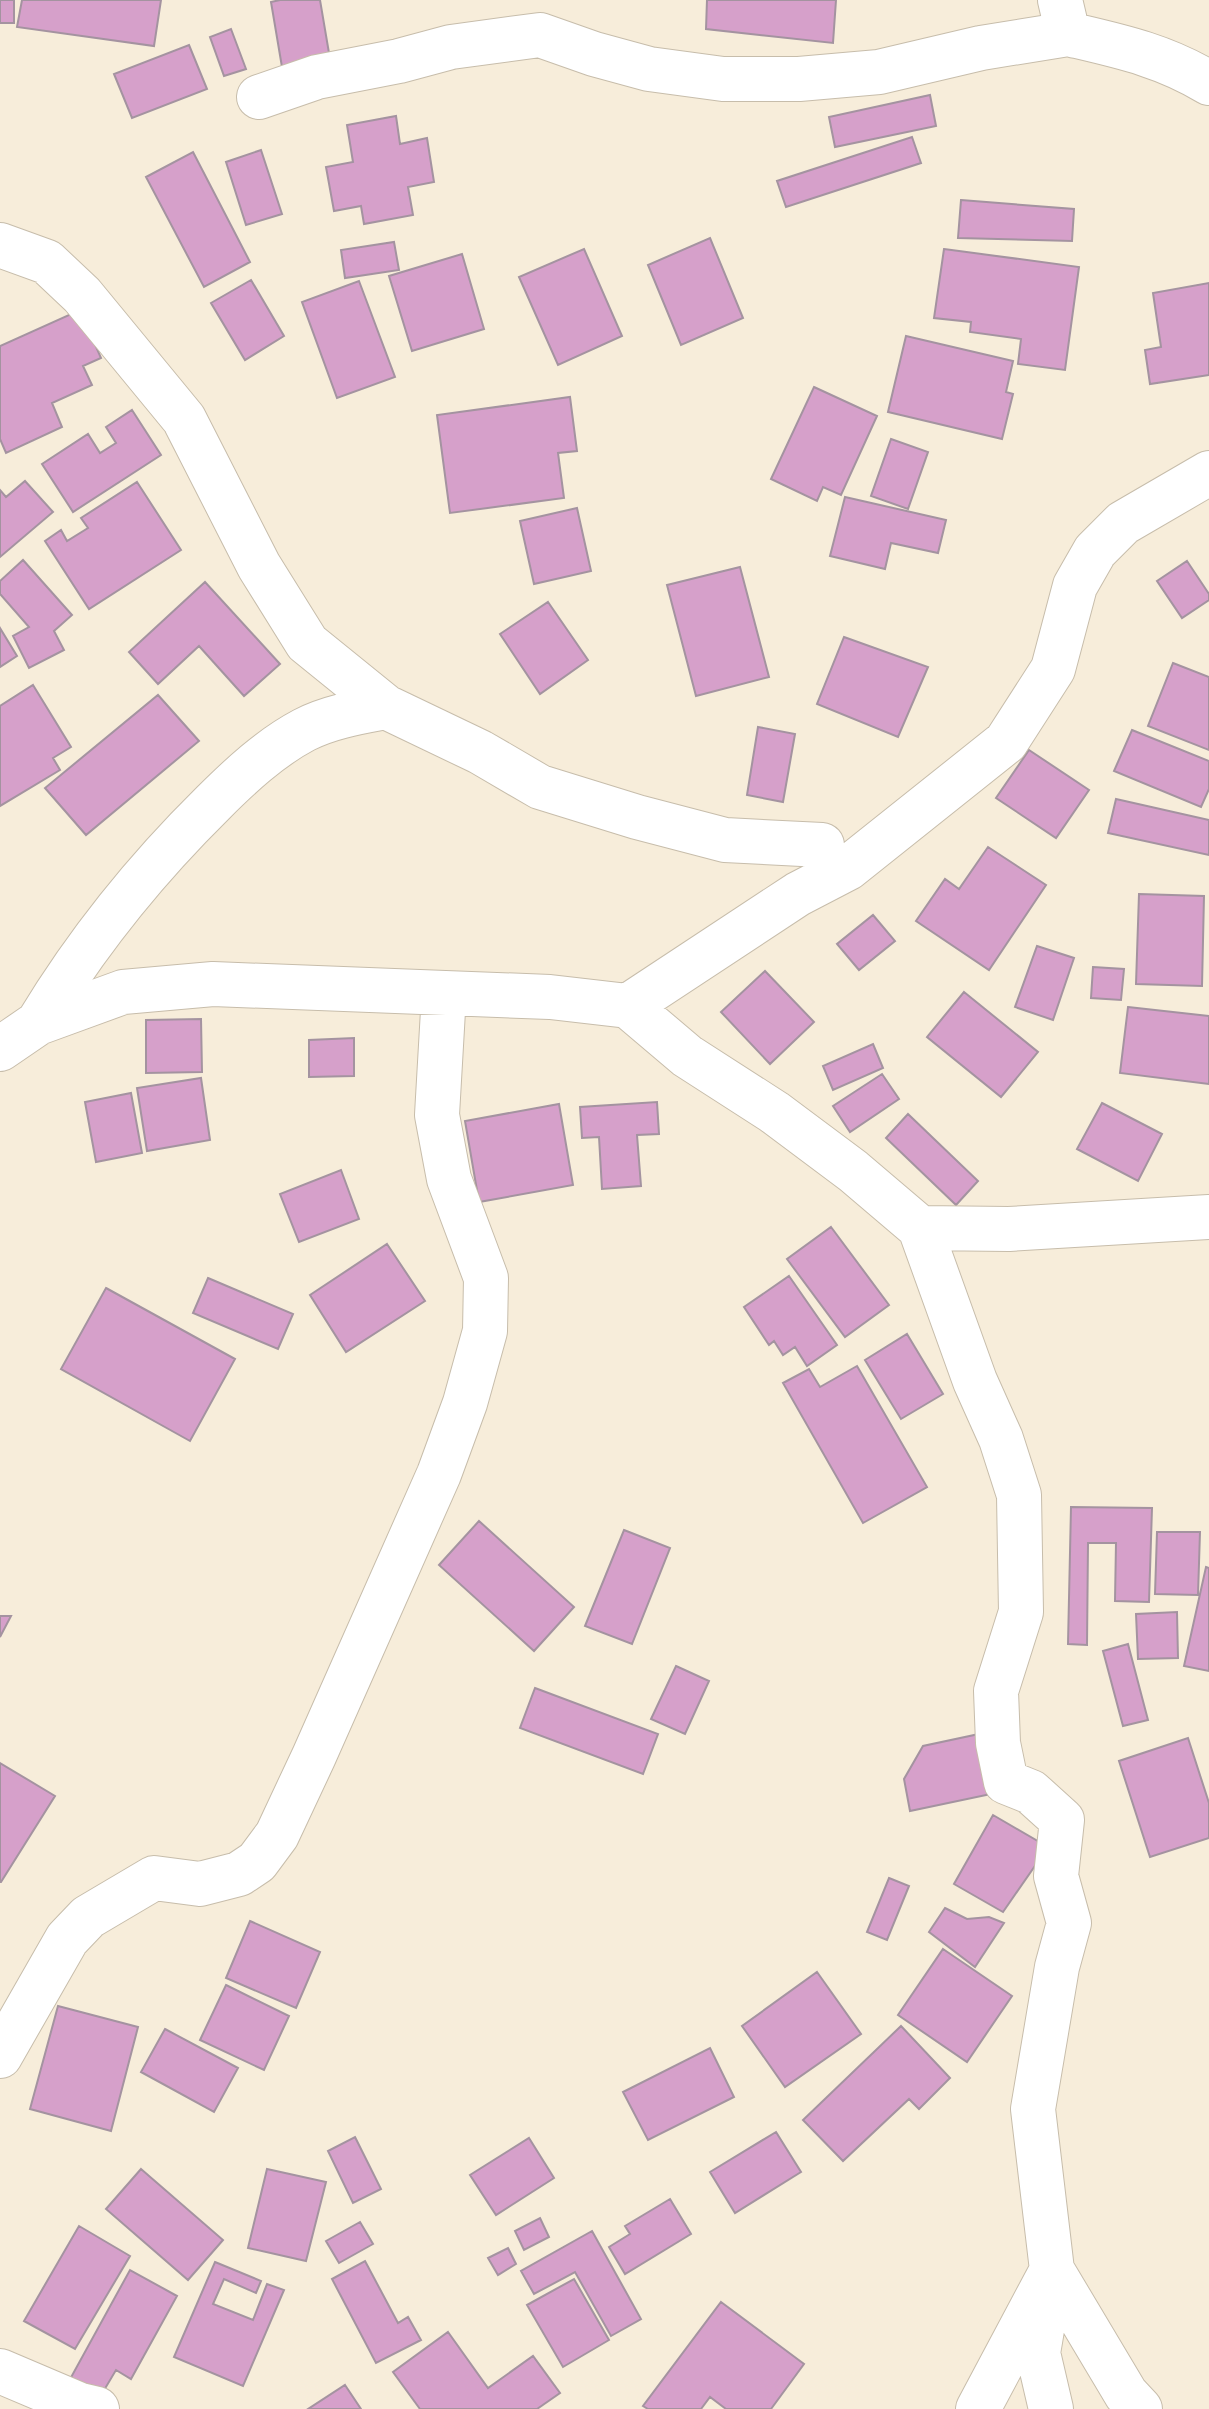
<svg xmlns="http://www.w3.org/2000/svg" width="1209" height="2409" viewBox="0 0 1209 2409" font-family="Spectral,serif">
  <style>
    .building { fill: #d6a0ca; stroke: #a493a0; stroke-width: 2 }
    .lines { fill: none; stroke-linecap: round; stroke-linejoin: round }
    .minor-casing { stroke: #c7bdab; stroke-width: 46 }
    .minor { stroke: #fff; stroke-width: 44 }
  </style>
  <rect width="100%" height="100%" fill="#f7edda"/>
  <path class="building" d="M0,0H14V23H0Z
    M22,0H161L154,46L17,27Z
    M280,0H320L330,59L282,67L271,2Z
    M707,0H836L833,43L706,29Z
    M231,29L246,69L224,76L210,37Z
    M189,45L207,89L132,118L114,74Z
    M930,95L936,126L835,147L829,117Z
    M396,116L400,144L427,138L434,182L408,187L413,215L364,224L361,206L334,211L326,167L353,162L347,125Z
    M912,137L921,163L786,207L777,181Z
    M261,150L282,214L246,225L226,162Z
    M193,152L250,262L204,287L146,177Z
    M961,200L1074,209L1072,241L958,238Z
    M710,238L743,318L681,345L648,265Z
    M394,242L399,270L345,278L341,250Z
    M584,249L622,336L558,365L519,277Z
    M944,249L1079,267L1065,370L1018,364L1021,339L970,332L971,322L934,318Z
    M462,254L484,329L412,351L389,276Z
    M251,280L284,336L245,360L211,303Z
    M359,281L395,377L337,398L302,302Z
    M1209,283V375L1150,384L1145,350L1161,347L1153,293Z
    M80,310L101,358L83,366L92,385L52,403L62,427L6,453L0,439V346Z
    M906,336L1013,361L1006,392L1013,394L1002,439L888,412Z
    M814,387L877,416L841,495L823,487L817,501L771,479Z
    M570,397L577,451L558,453L564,498L450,513L437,415Z
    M132,410L161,455L73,512L42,464L88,434L100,453L116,443L106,427Z
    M891,439L928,452L908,509L871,496Z
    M25,481L53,512L0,557V490L6,497Z
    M137,482L181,550L89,609L45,541L61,530L67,541L88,528L81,518Z
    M845,497L946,520L938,553L891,543L885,569L830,556Z
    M577,508L591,571L534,584L520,521Z
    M23,560L72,615L54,631L64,650L29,668L13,636L29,627L0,594V581Z
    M1187,561L1209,594V600L1182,618L1157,581Z
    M740,567L769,677L696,696L667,585Z
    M205,582L280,664L244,696L199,646L158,684L129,652Z
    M548,602L588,660L540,694L500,634Z
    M0,628L17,656L0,667Z
    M844,637L928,667L898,737L817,704Z
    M1173,663L1209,677V750L1148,726Z
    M33,685L71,747L53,758L60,770L0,806V706Z
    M158,695L199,741L86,835L45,788Z
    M758,727L795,734L783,802L747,795Z
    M1132,730L1209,761V789L1201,807L1114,771Z
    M1029,750L1089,790L1056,838L996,798Z
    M1116,799L1209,820V855L1108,833Z
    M988,847L1046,885L989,970L916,921L945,879L959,889Z
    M1139,894L1204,896L1202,986L1136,984Z
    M873,915L895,941L859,970L837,944Z
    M1037,946L1074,958L1053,1020L1015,1007Z
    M1093,967L1124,969L1121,1000L1091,998Z
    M765,971L814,1022L770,1064L721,1012Z
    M964,992L1038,1052L1001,1097L927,1037Z
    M1128,1007L1209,1016V1084L1120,1073Z
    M201,1019L202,1072L146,1073V1020Z
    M354,1038V1076L309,1077V1040Z
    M873,1044L883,1068L833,1090L823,1066Z
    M882,1074L899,1099L850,1132L833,1106Z
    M201,1078L210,1140L147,1151L137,1088Z
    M131,1093L142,1153L96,1162L85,1102Z
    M657,1102L659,1134L637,1135L641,1186L602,1189L599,1137L582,1138L580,1107Z
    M1102,1103L1162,1134L1138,1181L1077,1149Z
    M559,1104L573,1185L479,1202L465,1121Z
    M908,1114L978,1181L956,1205L886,1138Z
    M341,1170L359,1219L299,1242L280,1194Z
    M831,1227L889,1305L845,1337L787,1259Z
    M387,1244L425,1301L346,1352L310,1295Z
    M789,1276L837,1345L807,1366L795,1347L783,1355L774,1341L769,1345L744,1307Z
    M208,1278L293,1314L278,1349L193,1313Z
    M106,1288L235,1359L190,1441L61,1369Z
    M907,1334L943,1394L901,1419L865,1360Z
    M857,1366L927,1487L863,1523L783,1383L809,1369L820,1387Z
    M1071,1507L1152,1508L1149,1602L1115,1601L1116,1543H1088L1087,1645L1068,1644Z
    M479,1521L574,1607L534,1651L439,1565Z
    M624,1530L670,1548L632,1644L585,1626Z
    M1157,1532H1200L1198,1595L1155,1594Z
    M1206,1567L1209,1568V1671L1184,1666Z
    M1177,1612L1178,1658L1138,1659L1136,1614Z
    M0,1616H11L0,1637Z
    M1128,1644L1148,1720L1123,1726L1103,1651Z
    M676,1666L709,1681L685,1734L651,1719Z
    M535,1688L658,1734L643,1774L520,1728Z
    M979,1734L991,1794L910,1811L904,1779L923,1746Z
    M1188,1738L1209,1803V1838L1150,1857L1119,1761Z
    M0,1763L55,1796L1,1882H0Z
    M993,1815L1048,1847L1003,1912L954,1884Z
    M889,1878L909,1886L887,1940L867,1932Z
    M945,1908L967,1919L989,1917L1004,1923L975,1967L929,1932Z
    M250,1921L320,1952L296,2008L226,1978Z
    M943,1949L1012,1996L967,2062L898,2015Z
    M817,1972L861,2034L785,2087L742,2026Z
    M226,1985L289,2016L264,2070L200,2040Z
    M58,2006L138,2027L111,2131L30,2109Z
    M901,2026L950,2078L919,2109L909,2099L843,2161L803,2120Z
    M165,2029L238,2068L214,2112L141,2072Z
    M710,2048L734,2097L648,2140L623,2092Z
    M776,2132L801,2172L735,2213L710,2172Z
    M355,2137L381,2189L353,2203L328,2151Z
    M529,2138L554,2178L496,2215L470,2175Z
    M141,2169L223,2240L188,2280L106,2209Z
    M267,2169L326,2182L306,2261L248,2248Z
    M670,2199L691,2234L625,2274L609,2247L630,2234L625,2226Z
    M540,2218L549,2237L524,2250L515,2231Z
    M360,2222L373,2244L339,2263L326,2241Z
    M79,2226L130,2256L75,2349L24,2321Z
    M592,2231L641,2319L611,2336L575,2272L534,2294L521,2271Z
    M508,2248L516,2264L498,2275L488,2258Z
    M365,2261L398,2323L408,2317L421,2340L376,2363L332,2279Z
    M215,2262L261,2281L256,2293L224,2279L213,2304L253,2320L267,2284L284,2290L243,2386L174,2357Z
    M130,2270L177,2296L131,2379L116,2370L100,2397L69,2381Z
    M574,2279L609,2340L563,2367L527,2305Z
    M721,2302L804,2364L771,2409H726L710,2397L701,2409H648L643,2406Z
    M448,2332L488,2388L533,2356L560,2393L537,2409H420L393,2372Z
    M345,2385L361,2409H308Z"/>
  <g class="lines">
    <g class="minor-casing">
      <path id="minor" d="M1060,0L1068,34C1119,46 1163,55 1209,83
        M259,97L317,77L399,61L451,47L540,35L594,54L649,69L723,79H799L879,72L981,48L1068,34
        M0,245L47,262L82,295L184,419L259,566L307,643L386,707L480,752L540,787L637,817L725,840L822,845
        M628,1006L687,1056L774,1112L853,1171L920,1228L1009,1229L1209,1217
        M38,1023C87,942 146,869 213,803C240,776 270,748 304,730C329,717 359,712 386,707
        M0,1049L38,1023L123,992L213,984L550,997L628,1006L798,894L848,868L1006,742L1053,669L1075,586L1095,551L1123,523L1209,473
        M920,1228L975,1381L1001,1439L1019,1495L1021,1612L996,1691L998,1743L1006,1782L1031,1792L1062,1820L1056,1876L1069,1923L1057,1967L1033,2109L1052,2270L1126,2394L1140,2409
        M0,2056L67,1939L88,1917L154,1878L200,1884L239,1874L257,1862L277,1835L314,1756L439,1474L465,1403L485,1331L486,1278L449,1179L437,1115L444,993
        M1047,2300L1038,2353L1051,2409
        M0,2371L80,2405L97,2409
        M978,2409L1052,2270"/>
    </g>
    <use href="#minor" class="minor"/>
  </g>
</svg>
